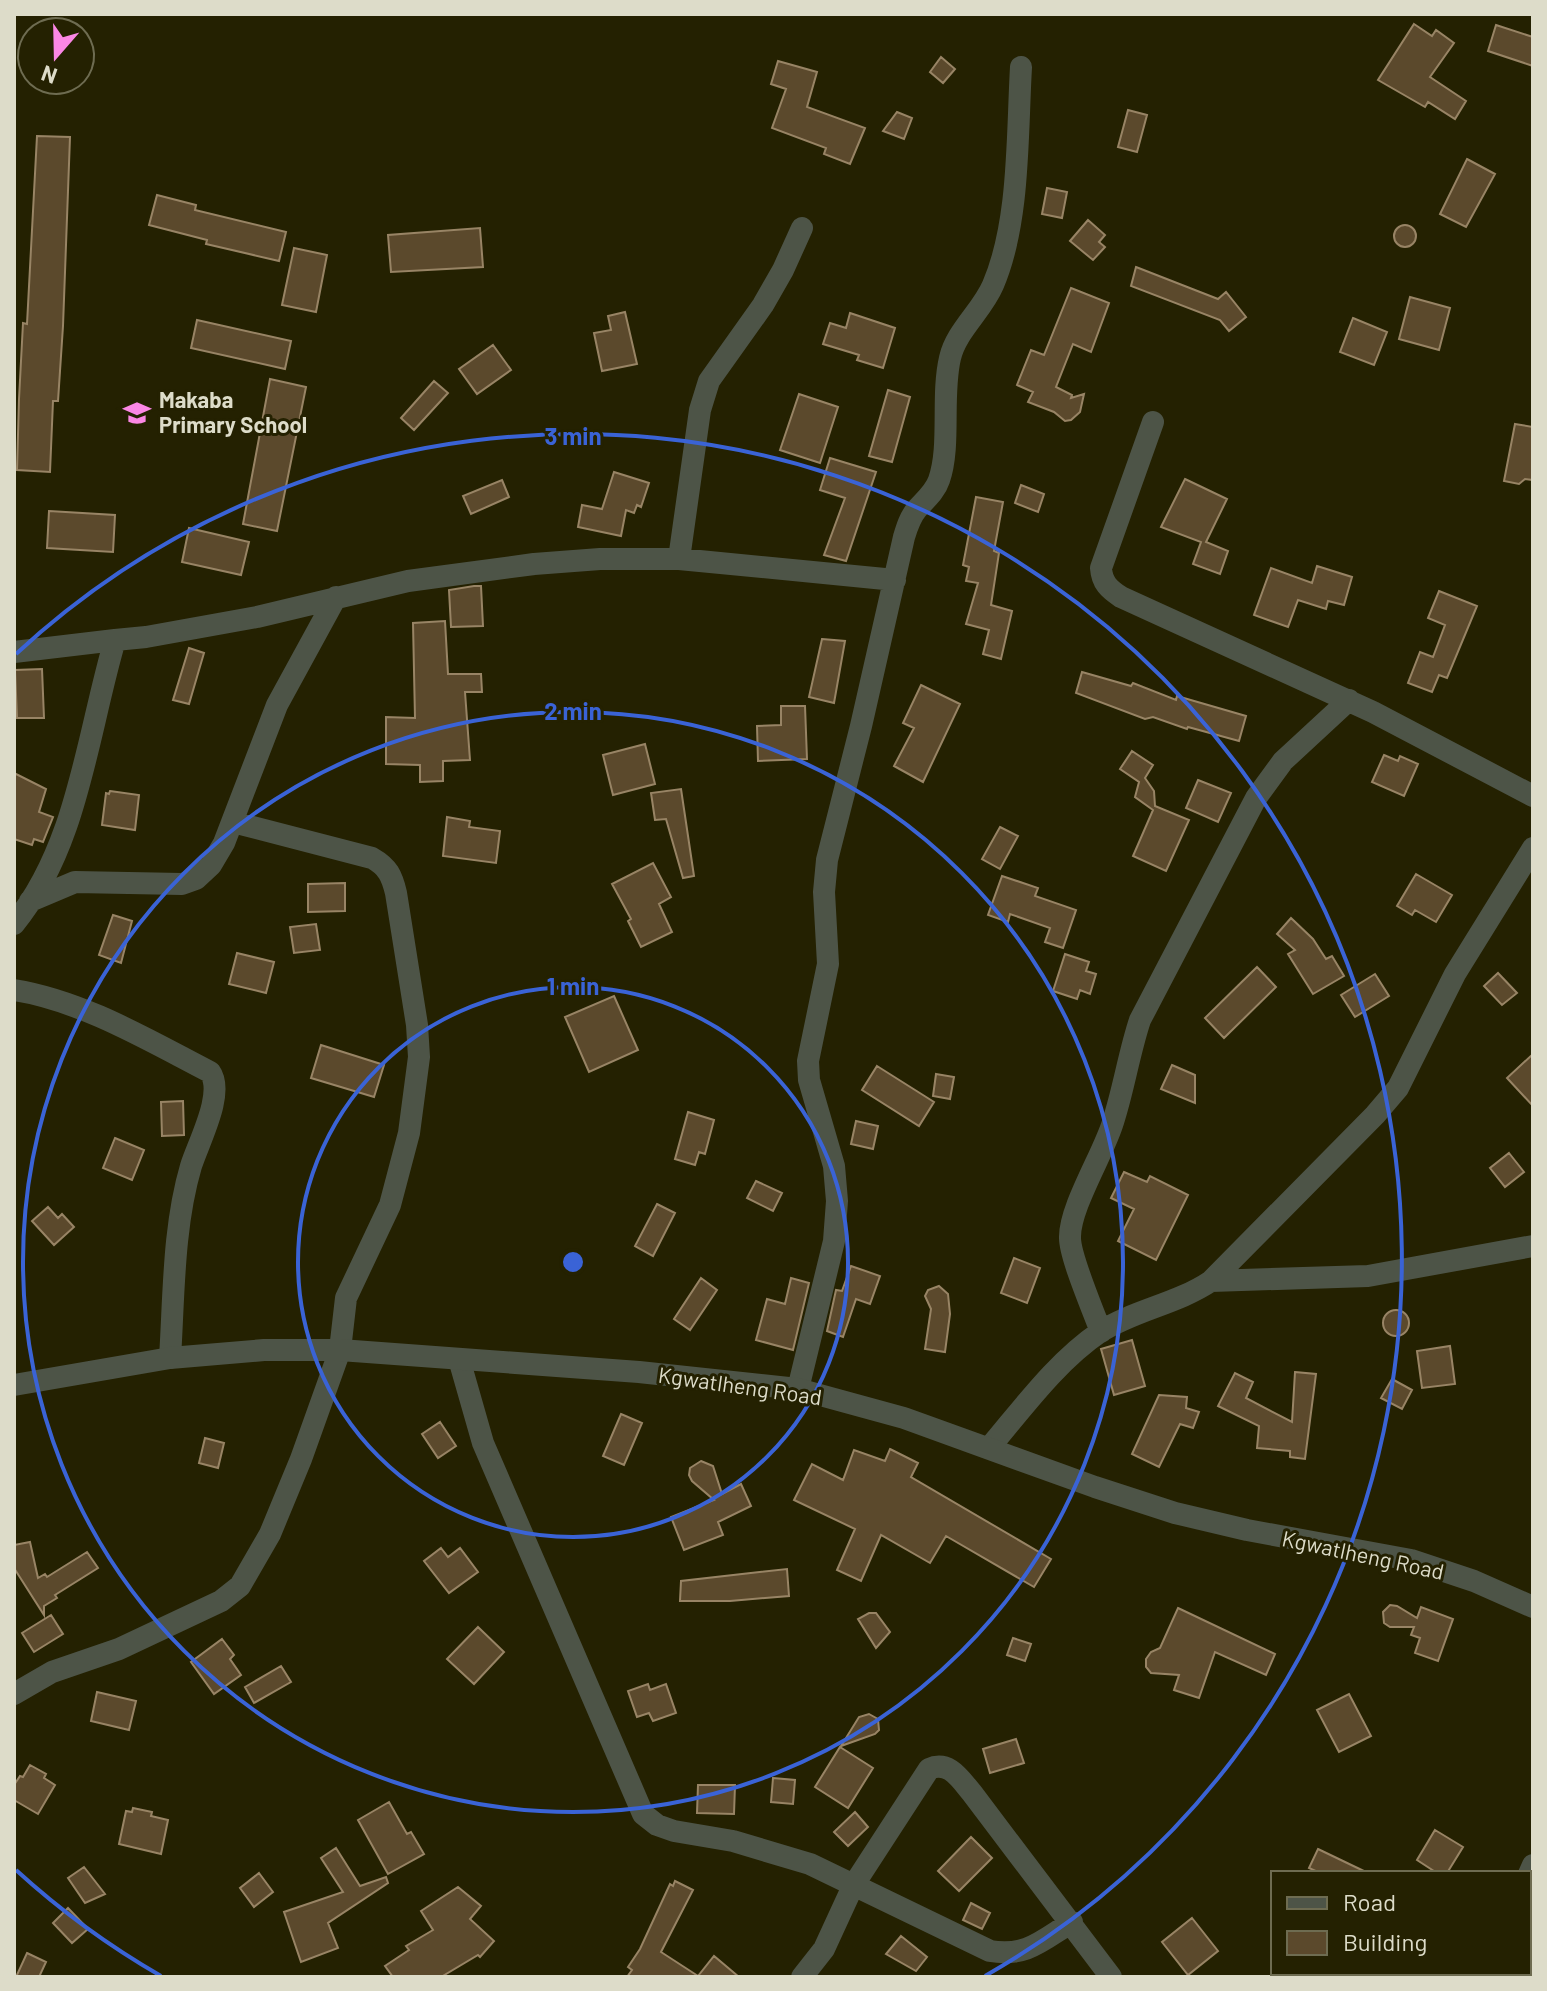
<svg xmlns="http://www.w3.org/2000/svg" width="1547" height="1991" viewBox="0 0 1547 1991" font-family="Barlow,sans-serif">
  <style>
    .building { fill: #5b492c; stroke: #988465; stroke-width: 2 }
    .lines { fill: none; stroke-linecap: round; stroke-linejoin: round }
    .minor { stroke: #4d5447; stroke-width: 22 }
    .tertiary { stroke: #4d5447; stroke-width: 22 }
    .ring { fill: none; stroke: #3a63d6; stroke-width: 4 }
    .labels { text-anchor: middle; stroke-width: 6; stroke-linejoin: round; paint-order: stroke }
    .poi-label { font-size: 22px; font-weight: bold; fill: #dddcc9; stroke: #242101; text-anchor: start }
    .street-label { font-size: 22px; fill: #dddcc9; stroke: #242101 }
    .centre { fill: #3a63d6; stroke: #242101; stroke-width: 4 }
    .ring-label { font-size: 24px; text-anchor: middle; font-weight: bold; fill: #3a63d6; stroke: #242101; stroke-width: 6; stroke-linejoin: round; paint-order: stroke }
  </style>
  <rect width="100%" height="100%" fill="#242101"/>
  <path class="building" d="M1414,24L1432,36L1436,30L1454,43L1430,77L1466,101L1455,119L1428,102L1425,107L1378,80Z
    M1496,25L1533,37V66L1488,51Z
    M941,57L955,69L943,83L930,72Z
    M778,61L817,72L807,107L865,128L850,164L824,154L826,148L772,128L786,89L771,84Z
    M1128,110L1147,115L1137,152L1118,147Z
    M897,112L912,118L904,139L883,131Z
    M37,136L70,137L63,326L58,401H53L50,472L17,470L19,399L23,323L27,324Z
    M1467,159L1495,174L1466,227L1440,214Z
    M1047,188L1067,192L1062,218L1042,214Z
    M157,195L196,205L195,210L286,232L279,261L206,244L207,240L149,225Z
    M1088,220L1105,235L1099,242L1105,247L1093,260L1070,241Z
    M1394 236a11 11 0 1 1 22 0a11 11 0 1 1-22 0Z
    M480,228L483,267L391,272L388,235Z
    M294,248L327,255L316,312L282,305Z
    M1136,267L1218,299L1226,292L1246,317L1229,331L1220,320L1131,286Z
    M1071,288L1109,303L1091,352L1073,344L1056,387L1072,395L1071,398L1084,394L1080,412L1071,420L1065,421L1054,412L1028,402L1033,392L1017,385L1031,350L1044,355Z
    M1410,297L1450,308L1439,350L1399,339Z
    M625,312L637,364L602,371L594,333L611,330L608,316Z
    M850,313L895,328L883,368L857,360L859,355L823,344L830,323L846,328Z
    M1353,318L1387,332L1374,365L1340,352Z
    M197,320L291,341L285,369L191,348Z
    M493,345L511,370L477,394L459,369Z
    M270,379L306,387L277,531L243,524Z
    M434,381L448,393L414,430L401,418Z
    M888,390L910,397L892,462L869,456Z
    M799,394L838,407L820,463L780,450Z
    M1515,424L1533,427V480L1525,479L1519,484L1504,481Z
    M830,458L876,472L846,561L824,555L845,498L820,490Z
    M614,472L649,483L641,507L637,505L634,513L626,510L621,536L578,527L582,505L602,509Z
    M1185,479L1227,499L1206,542L1228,551L1220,574L1193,564L1201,542L1161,527Z
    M502,480L509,497L471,514L463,496Z
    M1021,485L1044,494L1038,512L1015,503Z
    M976,497L1003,502L994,551L999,553L991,605L1012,611L1001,659L983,654L989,630L966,624L978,583L966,581L969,567L963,565Z
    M49,511L115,515L113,552L47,548Z
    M189,528L249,542L241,575L182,562Z
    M1317,566L1352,577L1344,605L1328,601L1326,609L1298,600L1288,627L1254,615L1271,568L1312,583Z
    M474,586H481L483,626L451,627L449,590Z
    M1439,591L1477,606L1447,678L1439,675L1432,692L1408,683L1420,652L1433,657L1445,625L1428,618Z
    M445,621L448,674H481L482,692H465L470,760L443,761V781L420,782V765L386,764V717L415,718L413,623Z
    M822,639L845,641L834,703L809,697Z
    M189,648L204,653L189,704L173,700Z
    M42,669L44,718H17L15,670Z
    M1082,672L1131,686L1133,683L1176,700L1177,696L1246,716L1239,741L1188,727L1187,729L1153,717L1145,719L1076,693Z
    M921,685L960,704L923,782L894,766L914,728L903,723Z
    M781,706H805L807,759L758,761L757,726L781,725Z
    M645,744L655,784L613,795L603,755Z
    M1132,751L1153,765L1145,778L1154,791L1155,806L1189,820L1166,871L1133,856L1153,810L1135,797L1139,782L1120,769Z
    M1384,755L1398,761L1400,756L1418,764L1404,796L1372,782Z
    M14,773L46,789L39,812L53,817L43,842L34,839L32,845L14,839Z
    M1198,780L1231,793L1218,822L1186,808Z
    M681,789L694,876L683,878L666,819L655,820L651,793Z
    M110,791L139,795L135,830L102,825L106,793L109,794Z
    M447,817L470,821L469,827L500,831L496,863L443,856Z
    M1000,827L1018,836L1000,869L982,859Z
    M653,863L671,897L659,904L672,932L641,947L628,921L631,919L612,884Z
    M1416,874L1452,895L1436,922L1415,910L1412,915L1397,906Z
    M1002,876L1038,888L1035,896L1076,910L1063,948L1045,942L1050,928L1010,914L1008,922L988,915Z
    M345,883V911L308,912V884Z
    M113,915L132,921L121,963L99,955Z
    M1291,918L1313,939L1326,959L1332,956L1344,976L1313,994L1288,954L1295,950L1277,934Z
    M316,924L320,950L294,953L290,927Z
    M237,953L274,962L266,993L229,984Z
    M1065,954L1089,962L1086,971L1096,974L1090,994L1080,990L1077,999L1053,991Z
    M1257,967L1276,987L1224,1038L1205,1018Z
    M1498,973L1517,993L1502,1005L1484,986Z
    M1375,974L1389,996L1355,1017L1341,995Z
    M614,996L638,1050L589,1072L565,1017Z
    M321,1045L384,1065L374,1097L311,1078Z
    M1533,1054V1106L1507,1078Z
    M1172,1065L1195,1075V1103L1161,1089Z
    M877,1066L934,1102L919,1126L862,1090Z
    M936,1074L954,1077L950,1099L933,1096Z
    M183,1101L184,1135L162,1136L161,1102Z
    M688,1112L714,1120L705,1154L699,1152L695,1165L675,1159Z
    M856,1121L878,1126L873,1149L851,1144Z
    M115,1138L144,1150L132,1180L103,1168Z
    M1509,1153L1524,1172L1505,1187L1490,1168Z
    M1124,1172L1147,1182L1150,1176L1188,1195L1156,1260L1118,1241L1134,1209L1111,1198Z
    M756,1181L782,1193L773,1211L747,1198Z
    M657,1204L675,1213L653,1256L635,1246Z
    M48,1207L58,1218L62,1214L74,1227L54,1245L32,1221Z
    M1014,1258L1040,1268L1027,1303L1001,1293Z
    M851,1266L880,1276L870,1304L856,1299L843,1337L827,1331L836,1290L842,1291Z
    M701,1278L717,1290L690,1330L674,1319Z
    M791,1278L809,1283L793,1350L756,1340L767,1299L785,1304Z
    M939,1286L948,1294L950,1314L945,1352L925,1349L931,1309L925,1296L928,1290Z
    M1383 1323a13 13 0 1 1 26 0a13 13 0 1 1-26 0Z
    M1132,1340L1145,1386L1114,1395L1101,1349Z
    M1450,1346L1455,1384L1422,1388L1417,1351Z
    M1295,1372L1316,1374L1305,1459L1290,1457V1451L1257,1448L1259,1426L1218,1406L1235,1373L1253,1382L1246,1398L1292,1422Z
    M1392,1379L1412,1390L1402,1409L1381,1398Z
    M1159,1395L1187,1397L1186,1408L1199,1412L1193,1428L1180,1424L1159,1467L1132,1454Z
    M621,1414L642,1423L624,1465L603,1456Z
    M440,1422L456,1446L438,1458L422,1434Z
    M205,1438L224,1443L218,1468L199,1463Z
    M890,1449L918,1463L911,1477L1051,1559L1034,1587L946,1536L930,1563L881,1535L861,1581L837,1570L855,1529L794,1500L812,1464L843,1480L854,1450L885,1461Z
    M701,1461L713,1466L722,1494L741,1484L751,1506L718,1522L723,1535L684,1550L671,1517L714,1500L692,1481L689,1475L690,1468Z
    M30,1542L38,1578L45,1574L47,1577L87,1552L98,1568L55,1595L57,1598L44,1606V1615L14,1568V1545Z
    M441,1548L448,1557L460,1548L478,1572L449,1593L424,1561Z
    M787,1569L789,1596L730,1601H680L681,1581Z
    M1390,1605L1397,1606L1417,1618L1421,1607L1453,1619L1438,1661L1415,1653L1420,1638L1411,1635L1414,1627H1390L1384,1623L1383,1612Z
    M1178,1608L1275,1654L1266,1675L1215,1652L1199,1698L1174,1690L1179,1675L1151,1673L1146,1667V1659L1151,1652L1160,1648Z
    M869,1613H876L890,1632L876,1648L858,1619Z
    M51,1615L63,1634L34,1652L22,1633Z
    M478,1627L504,1652L474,1684L447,1659Z
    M1013,1638L1031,1644L1025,1661L1007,1655Z
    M222,1639L234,1655L230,1659L241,1675L214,1694L191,1662Z
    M281,1666L291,1682L254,1703L245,1687Z
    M648,1684L650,1690L666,1684L676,1713L653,1721L649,1713L637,1717L628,1691Z
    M97,1692L136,1701L129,1730L91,1721Z
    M1349,1694L1371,1736L1339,1752L1317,1710Z
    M869,1714L878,1719L879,1730L875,1734L841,1746L859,1717Z
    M1016,1739L1024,1763L990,1773L983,1749Z
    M840,1747L873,1768L848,1808L815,1787Z
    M30,1765L46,1774L44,1778L55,1785L38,1814L14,1800V1785L20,1776L23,1777Z
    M773,1778L795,1780L793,1804L771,1802Z
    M698,1785H735L734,1814L697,1813Z
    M389,1802L407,1834L411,1832L424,1854L388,1874L358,1820Z
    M133,1808L152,1812L151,1816L168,1820L161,1854L119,1844L126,1811L132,1812Z
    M855,1812L868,1827L848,1846L834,1832Z
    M1435,1830L1463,1847L1447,1873H1437L1417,1860Z
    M971,1837L992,1858L959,1891L938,1871Z
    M336,1848L360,1886L386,1877L388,1883L328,1923L338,1948L301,1962L284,1912L343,1892L321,1858Z
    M1318,1849L1368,1873H1320L1309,1868Z
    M84,1867L105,1894L85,1903L68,1878Z
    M259,1873L273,1892L254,1907L240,1888Z
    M675,1881L693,1890L661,1952L698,1976L714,1956L739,1977H627L632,1970L628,1967L640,1949L670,1884L673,1886Z
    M458,1887L481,1906L470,1919L494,1941L480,1957L478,1955L441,1977H393L385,1966L409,1950L406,1946L433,1930L421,1911Z
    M971,1903L990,1913L982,1929L963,1920Z
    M68,1908L88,1929L72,1943L53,1923Z
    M1192,1918L1218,1951L1188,1975L1162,1942Z
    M901,1936L927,1957L916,1971L886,1954Z
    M27,1953L46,1962L39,1977H16Z"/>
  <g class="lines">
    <path class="minor" d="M1153,422L1101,568C1102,583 1109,589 1121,597L1373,712L1533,796
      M679,559L700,410L709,381L763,305L783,270L802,228
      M14,652L115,640
      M30,901L75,882L182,884L196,879L211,865L224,843L277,705L336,597
      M14,924C78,846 87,735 115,640L146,637L257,617L408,581L534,564L600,559H679L895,580
      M14,990C83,1001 148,1040 210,1072C225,1093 199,1141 191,1166C173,1227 174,1295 170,1358
      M1211,1281L1368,1276L1533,1246
      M1101,1332C1093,1310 1070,1257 1070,1238C1069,1208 1104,1153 1113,1122C1124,1088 1129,1053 1140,1020L1256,798L1283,761L1349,700
      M459,1359L483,1443L643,1814L657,1825L674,1831L733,1841L810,1864L990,1951C1027,1957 1041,1941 1072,1922
      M798,1389L834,1241L837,1201L834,1166L809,1080L808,1061L828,964L824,892L827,860L861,726L904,537C907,527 910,517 917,509C925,500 935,492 939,480C951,446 941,396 950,358C956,331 982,311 993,285C1020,222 1017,135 1021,67
      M989,1448C1023,1408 1056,1362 1100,1332C1134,1310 1177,1304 1211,1281L1375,1115L1398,1088L1455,974L1533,848
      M14,1694L52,1672L119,1649L221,1601L240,1586L270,1534L301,1459L340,1350L346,1298L390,1205L409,1133L419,1057L417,1025L396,893C392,876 388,867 372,858L233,822
      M1529,1874L1533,1865
      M802,1977L824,1949L853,1886L929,1769C949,1760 960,1779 972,1793L1111,1977
      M1478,1977L1480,1973"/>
    <path class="tertiary" d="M14,1385L170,1358L264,1350H340L639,1372L798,1389L904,1418L1095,1487L1175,1513L1247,1530L1411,1560L1474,1581L1533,1607"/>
  </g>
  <g class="ring">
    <circle cx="573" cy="1262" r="275"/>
    <circle cx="573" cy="1262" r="550"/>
    <path d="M161 1976A825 825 0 0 1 16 1870M16 654A825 825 0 1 1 985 1976"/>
  </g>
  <defs>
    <g id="school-bare" transform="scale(2.16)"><path d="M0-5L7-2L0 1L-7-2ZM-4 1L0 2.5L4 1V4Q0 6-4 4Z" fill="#fb87e5" stroke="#242101" stroke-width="2.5" paint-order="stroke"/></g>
  </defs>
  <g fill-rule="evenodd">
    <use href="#school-bare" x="137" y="413"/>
  </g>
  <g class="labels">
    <g class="poi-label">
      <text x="159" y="408">Makaba<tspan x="159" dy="25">Primary School</tspan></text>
    </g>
    <g class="street-label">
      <text transform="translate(740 1386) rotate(8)" y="8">Kgwatlheng Road</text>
      <text transform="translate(1363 1555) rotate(12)" y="8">Kgwatlheng Road</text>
    </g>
  </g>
  <circle cx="573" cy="1262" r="12" class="centre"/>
  <g class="ring-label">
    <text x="573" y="445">3 min</text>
    <text x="573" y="720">2 min</text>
    <text x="573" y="995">1 min</text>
  </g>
  <rect width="1547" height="1991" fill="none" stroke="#dddcc9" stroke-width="32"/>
  <rect x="1271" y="1871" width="260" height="104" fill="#242101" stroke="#6e6c51" stroke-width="2"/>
  <rect x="1287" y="1897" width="40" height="12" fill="#4d5447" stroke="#6e6c51" stroke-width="2"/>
  <text x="1343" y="1911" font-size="24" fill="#dddcc9">Road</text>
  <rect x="1287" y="1931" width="40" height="24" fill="#5b492c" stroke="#6e6c51" stroke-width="2"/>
  <text x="1343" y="1951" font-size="24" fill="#dddcc9">Building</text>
  <g transform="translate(56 56) rotate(200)"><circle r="38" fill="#242101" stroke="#6e6c51" stroke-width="2"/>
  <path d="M0-6L14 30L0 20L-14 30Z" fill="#fb87e5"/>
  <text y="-12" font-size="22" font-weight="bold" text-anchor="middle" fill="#dddcc9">N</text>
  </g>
</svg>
